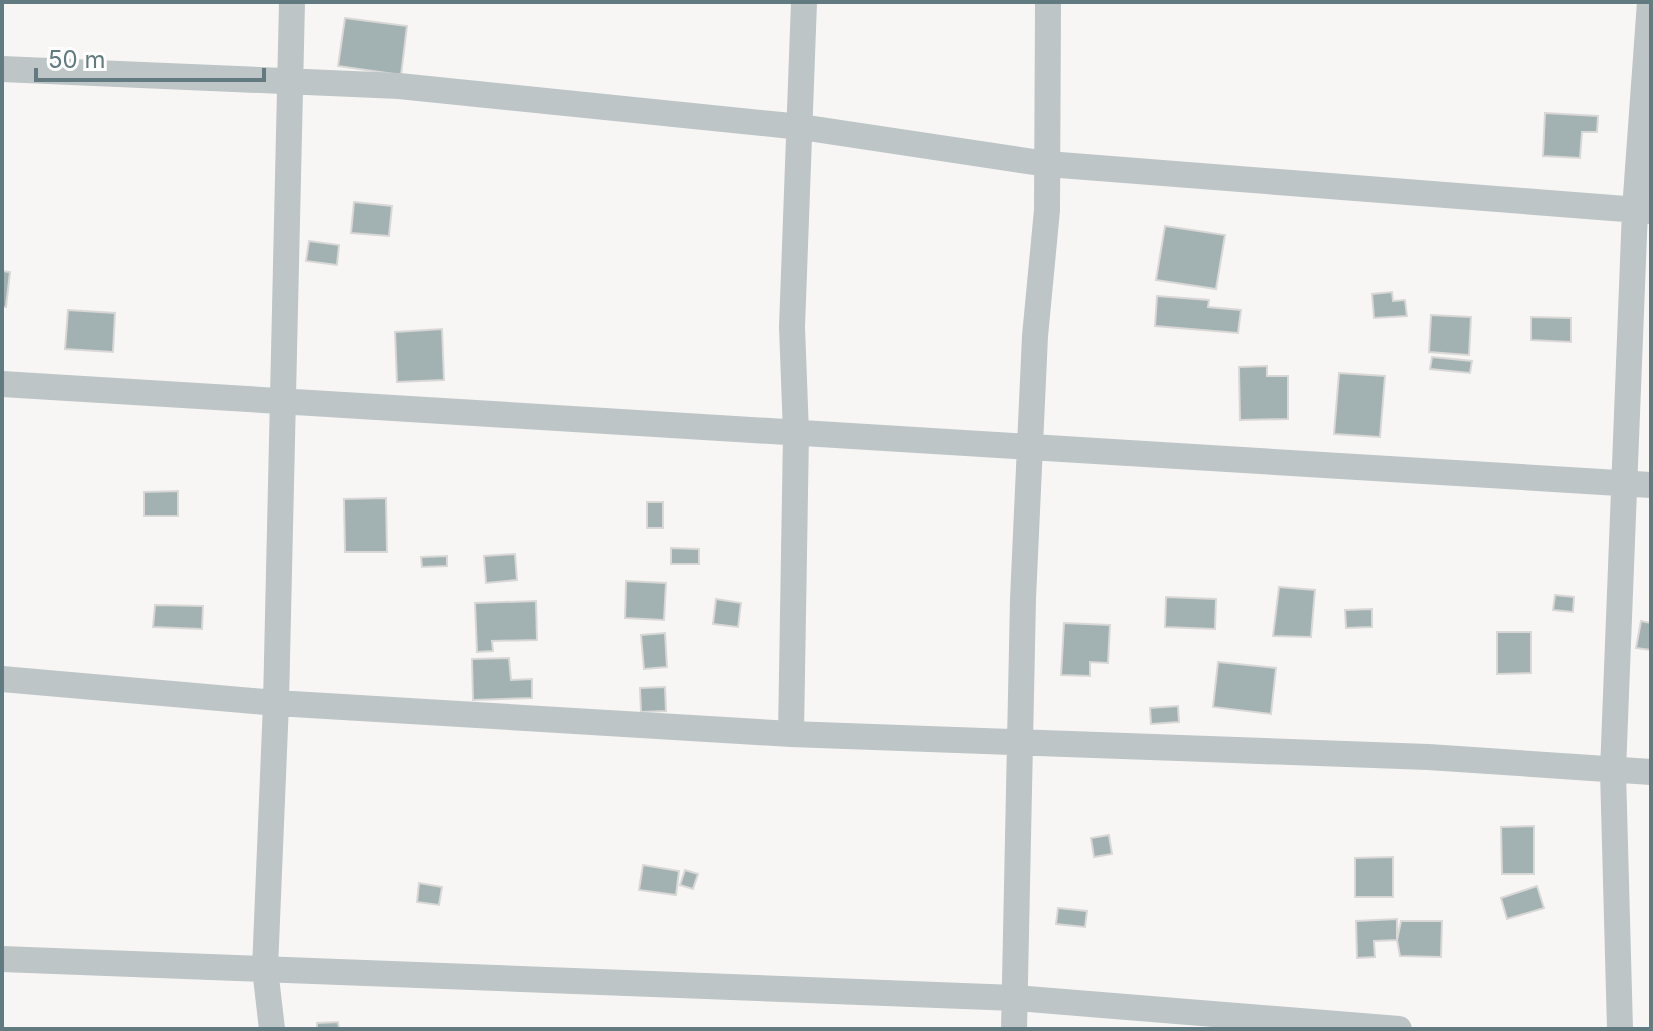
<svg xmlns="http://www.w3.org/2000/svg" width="1653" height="1031" viewBox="0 0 1653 1031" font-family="Inter,sans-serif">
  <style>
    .building { fill: #a2b1b2; stroke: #d9d8d6; stroke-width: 2 }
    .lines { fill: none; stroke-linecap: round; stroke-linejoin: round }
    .minor { stroke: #bec5c7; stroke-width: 26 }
  </style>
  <rect width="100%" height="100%" fill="#f7f6f4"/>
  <path class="building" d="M345,18L407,26L401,75L338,66Z
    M1545,113L1598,116L1597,132H1582L1580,158L1543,156Z
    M354,202L392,206L389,236L351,233Z
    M1165,226L1225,235L1216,289L1156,280Z
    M309,241L339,245L337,265L306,261Z
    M2,271L10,272L6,307H2Z
    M1392,292L1393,301L1405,300L1407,316L1374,318L1372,294Z
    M1157,296L1209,300L1208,307L1241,310L1238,333L1155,326Z
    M68,310L115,313L113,352L65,349Z
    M1431,315L1471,317L1469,355L1429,352Z
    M1531,317L1571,318V342L1531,340Z
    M442,329L444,380L397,382L395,332Z
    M1432,357L1472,361L1470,373L1430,369Z
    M1267,366V376H1288V419L1240,420L1239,367Z
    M1339,373L1385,376L1380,437L1334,434Z
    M178,491V516H144V492Z
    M386,498L387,552H345L344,499Z
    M647,502H663V528H647Z
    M671,548L699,549V564H671Z
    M515,554L517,580L486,583L484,556Z
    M447,556V566L422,567L421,557Z
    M626,581L666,583L664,620L625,618Z
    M1279,587L1315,590L1311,637L1273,636Z
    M1555,595L1574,597L1573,612L1553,610Z
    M1166,597L1216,599L1215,629L1165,627Z
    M716,599L741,603L738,627L713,624Z
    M536,601L537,640L492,641L493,651L477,652L475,603Z
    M155,605L203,606L202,629L153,627Z
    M1372,609V627L1346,628L1345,610Z
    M1641,621L1651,623V650L1636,648Z
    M1064,623L1110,625L1108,663L1090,662V676L1061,675Z
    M1497,632H1531V673L1497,674Z
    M665,633L667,667L644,669L641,635Z
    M509,658L511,680L532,679V698L473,700L472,659Z
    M1218,662L1276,668L1271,714L1213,707Z
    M665,687L666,711L641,712L640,688Z
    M1178,706L1179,722L1151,724L1150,708Z
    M1534,826V874H1502L1501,827Z
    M1109,835L1112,854L1094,857L1091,838Z
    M1393,857V897H1355V858Z
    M643,865L679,871L676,895L639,890Z
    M685,870L698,874L693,889L680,885Z
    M419,883L442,887L439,905L417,902Z
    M1537,886L1544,908L1507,919L1501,898Z
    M1058,908L1087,911L1085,927L1056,924Z
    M1397,919V940L1374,941L1375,957L1357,958L1356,921Z
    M1401,921H1442L1441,957L1400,956L1397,940Z
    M338,1022L339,1029H317V1023Z"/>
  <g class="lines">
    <path class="minor" d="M2,69L399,86L801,127L1047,164L1651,211
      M2,384L1651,485
      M2,679L276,703L791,734L1428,757L1651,772
      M791,734L796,433L792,327L804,2
      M2,959L1015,998L1399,1029
      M272,1029L265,969L276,703L292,2
      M1014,1029L1023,599L1035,336L1047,210L1048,2
      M1620,1029L1613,771L1635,210L1650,2"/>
  </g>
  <rect width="1653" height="1031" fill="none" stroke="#617b80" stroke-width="8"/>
  <path d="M36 68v12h228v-12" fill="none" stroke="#617b80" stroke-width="4"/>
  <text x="48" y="68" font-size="24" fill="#617b80" stroke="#ffffff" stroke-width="6" paint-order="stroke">50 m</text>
</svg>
